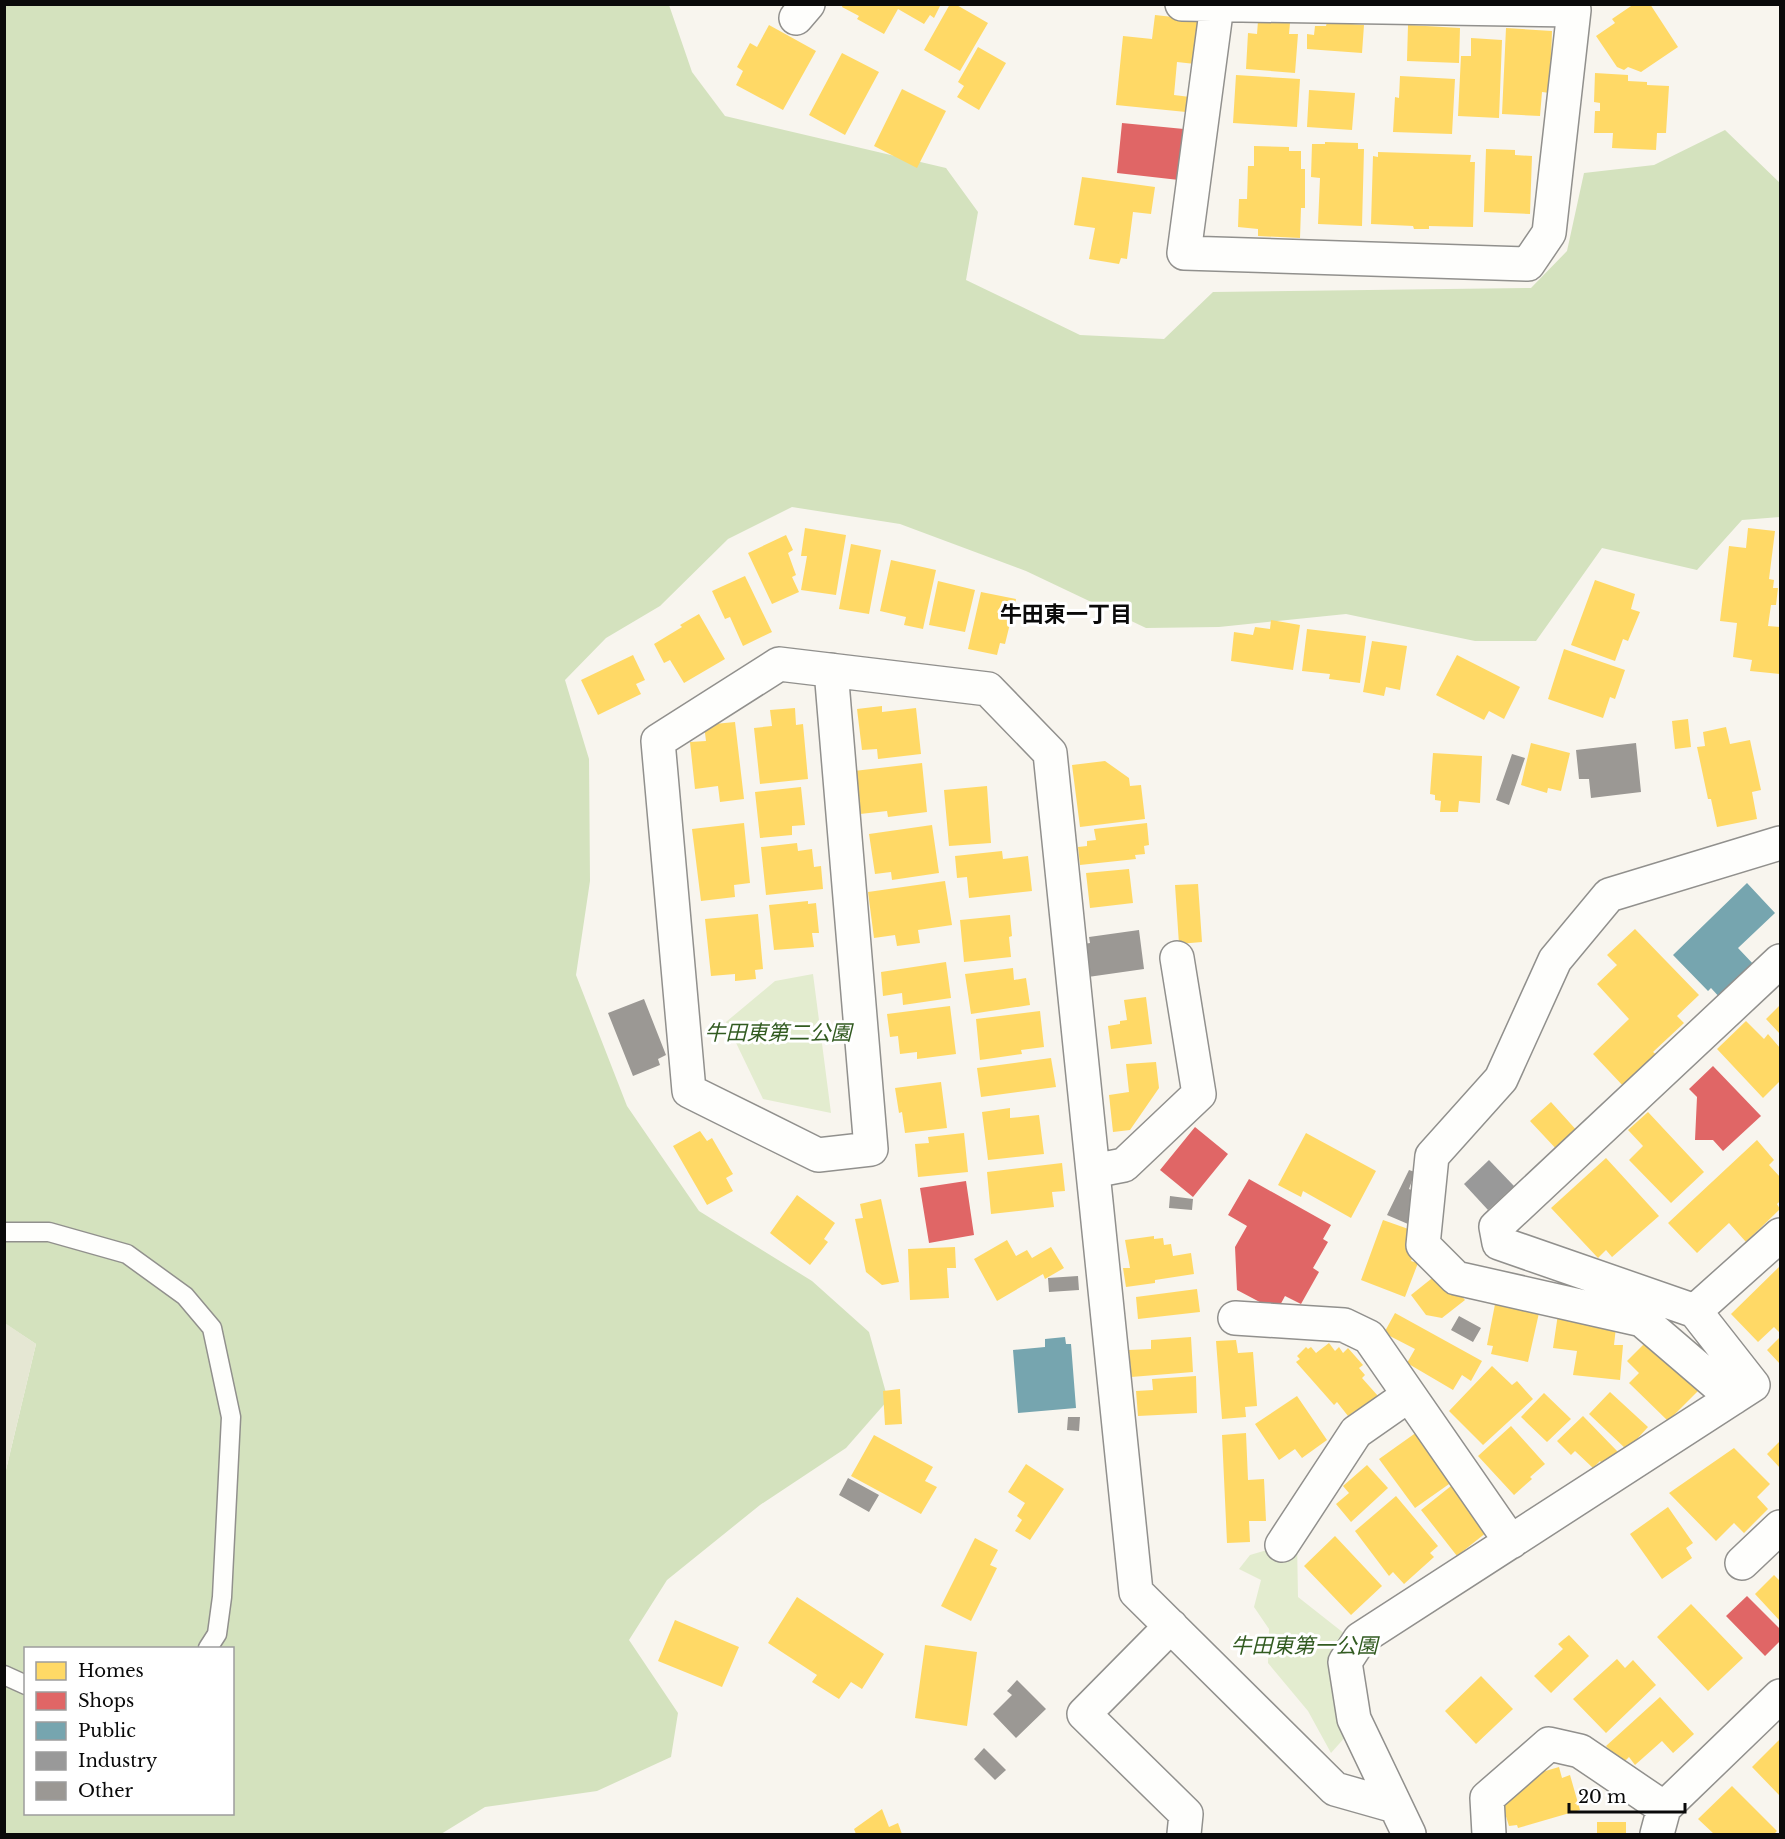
<svg xmlns="http://www.w3.org/2000/svg" width="1785" height="1839" viewBox="0 0 1785 1839" font-family="'Libre Baskerville','Noto Sans JP',serif">
  <style>
    .green { fill: #e3eccf }
    .forest { fill: #d4e2be; fill-rule: evenodd }
    .cemetery { fill: #e5e7d3 }
    .homes { fill: #ffd966 }
    .shops { fill: #e06666 }
    .public { fill: #76a5af }
    .industry { fill: #999 }
    .building { fill: #9b9894 }
    .lines { fill: none; stroke-linecap: round; stroke-linejoin: round }
    .service-casing { stroke: #91908d; stroke-width: 21 }
    .minor-casing { stroke: #91908d; stroke-width: 36 }
    .service { stroke: #fefefc; stroke-width: 18 }
    .minor { stroke: #fefefc; stroke-width: 33 }
    .labels { text-anchor: middle; stroke-width: 6; stroke-linejoin: round; paint-order: stroke }
    .park-label { font-size: 21px; font-style: italic; fill: #325b21; stroke: #fff }
    .neighbourhood-label { font-size: 22px; font-weight: bold; fill: #0a0a0a; stroke: #fff }
  </style>
  <rect width="100%" height="100%" fill="#f8f5ee"/>
  <path class="green" d="M813,974L831,1113L763,1099L726,1022L775,981Z
    M1297,1541L1298,1597L1350,1638L1347,1735L1331,1753L1308,1711L1268,1663L1269,1629L1254,1607L1261,1580L1239,1569L1250,1555Z"/>
  <path class="forest" d="M5,5H669L692,72L725,116L946,168L978,212L966,280L1080,335L1164,339L1213,292L1531,288L1567,251L1584,173L1654,165L1725,130L1780,183V517L1742,520L1697,570L1602,548L1536,641H1475L1346,614L1219,627L1146,628L1026,571L900,524L792,507L728,539L660,606L606,638L565,680L589,759L590,881L576,975L627,1106L699,1211L812,1281L869,1332L888,1400L846,1448L760,1505L667,1580L629,1640L678,1713L671,1757L597,1791L485,1807L441,1834H5V1474L36,1344L4,1323ZM26,1648H232V1814H26Z"/>
  <path class="cemetery" d="M5,1323L36,1344L5,1474Z"/>
  <path class="homes" d="M843,4H941L934,18L930,15L924,24L898,9L884,34L857,19L859,16L842,7Z
    M950,4H955L988,23L960,71L924,50Z
    M1634,4H1650L1678,47L1641,72L1628,67L1624,70L1617,67L1596,36L1615,23L1612,19Z
    M1155,15L1200,20L1195,64L1177,62L1174,95L1198,98L1196,113L1116,105L1123,36L1152,39Z
    M1258,21L1290,23L1289,34H1298L1295,73L1246,69L1248,33L1257,34Z
    M1327,22L1364,25L1362,53L1307,49V34L1314,35L1315,26H1326Z
    M769,25L816,51L783,110L736,85L743,71L737,67L750,43L757,47Z
    M1408,25L1460,28L1459,63L1407,61Z
    M1506,28L1552,31L1550,93L1542,92L1540,116L1502,114Z
    M1471,38L1502,40L1499,118L1458,116L1461,56H1471Z
    M978,47L1006,63L979,110L957,97L964,86L958,82Z
    M842,53L879,72L845,135L809,115Z
    M1595,73L1628,75V81L1647,82V85L1669,86L1666,133H1657L1656,150L1612,148L1613,133H1594L1595,111H1600V103L1594,102Z
    M1236,75L1300,79L1297,127L1233,123Z
    M1400,76L1455,79L1452,134L1393,132L1395,97L1399,98Z
    M902,89L946,111L917,168L874,146Z
    M1309,90L1355,93L1352,130L1307,127Z
    M1325,142L1358,143V149H1364L1362,226L1318,224L1320,178L1311,177L1312,144H1325Z
    M1254,146L1289,147V151H1301V169H1305V208H1301L1300,238L1258,236V229L1238,227L1239,199H1247L1248,166H1254Z
    M1486,149L1515,150V155L1532,156L1530,214L1484,212Z
    M1378,152L1471,155L1470,162H1475L1473,227L1429,226V229H1414L1413,226L1371,224L1373,156L1378,157Z
    M1082,177L1155,187L1151,214L1133,212L1127,259L1121,258L1119,264L1089,259L1095,228L1074,225Z
    M805,528L846,535L836,595L801,590L807,556H801Z
    M1748,528L1775,531L1769,579L1774,580L1773,588H1778L1776,605H1771L1768,626L1780,627V674L1750,671L1752,660L1733,657L1737,623L1720,621L1729,546L1746,548Z
    M786,535L793,550L788,553L796,575L792,577L799,592L772,604L748,553Z
    M851,544L881,550L869,614L839,609Z
    M891,560L936,570L923,629L904,625L906,617L880,611Z
    M745,576L772,632L743,646L730,617L725,619L712,591Z
    M1595,580L1635,594L1631,609L1640,612L1628,641L1623,639L1615,661L1571,645Z
    M938,581L975,590L965,632L929,625Z
    M981,592L1016,599L1005,644L1000,643L997,655L968,649Z
    M699,614L725,659L684,683L670,660L664,663L654,644L682,627L680,625Z
    M1271,620L1300,625L1293,670L1231,661L1234,632L1253,635L1255,627L1270,629Z
    M1307,629L1366,636L1360,683L1329,679L1330,674L1302,671Z
    M1372,641L1407,646L1400,690L1386,687L1384,696L1363,692Z
    M1564,649L1625,670L1615,699L1610,697L1603,718L1548,699Z
    M633,655L645,680L636,684L641,694L598,715L581,680Z
    M1457,655L1520,687L1504,719L1489,711L1484,720L1436,695Z
    M882,706V712L916,708L921,754L878,759L877,749L862,750L857,709Z
    M795,708L796,725L803,724L808,779L760,784L754,728L772,726L770,710Z
    M1688,719L1691,747L1675,749L1672,721Z
    M735,722L744,799L720,802L718,786L695,789L690,742L706,741L704,725Z
    M1726,727L1730,744L1750,740L1761,790L1752,792L1757,819L1717,827L1711,799H1708L1697,747L1705,746L1703,732Z
    M1531,743L1570,753L1561,791L1548,788L1547,793L1521,785Z
    M1433,753L1482,756L1480,803L1459,801L1458,812H1440L1441,801L1435,800V795L1430,794Z
    M1105,761L1129,778L1130,786L1141,785L1145,819L1080,827L1072,765Z
    M922,763L927,812L888,817L887,811L860,814L854,771Z
    M987,786L991,843L949,846L944,790Z
    M801,787L805,825L792,826V835L760,838L755,792Z
    M744,823L750,883L734,885L735,897L701,901L692,829Z
    M1147,823L1149,845L1144,846L1145,854L1135,855L1136,859L1080,865L1078,847L1087,846V841L1096,840L1094,829Z
    M932,825L939,873L892,880L891,872L875,874L869,834Z
    M797,843L798,851L812,849L814,867L821,866L823,889L766,895L761,847Z
    M1002,851L1003,859L1028,856L1032,891L969,898L967,877L957,878L955,856Z
    M1129,869L1133,903L1090,908L1086,873Z
    M945,881L952,925L918,930L920,943L897,946L895,935L874,938L868,892Z
    M1198,884L1202,942L1179,944L1175,885Z
    M808,901V904L816,903L819,933H812L814,947L774,950L769,905Z
    M758,914L763,969L755,970L756,979L735,981V974L711,976L705,919Z
    M1010,915L1012,936L1009,937L1011,957L964,962L960,920Z
    M1635,929L1699,995L1677,1016L1684,1023L1653,1052L1658,1056L1625,1088L1593,1054L1629,1019L1597,984L1617,965L1607,955Z
    M946,962L951,998L903,1005L902,993L883,996L881,972Z
    M1013,968L1014,980L1026,978L1030,1005L971,1014L965,974Z
    M1146,997L1152,1044L1111,1049L1108,1026L1120,1024V1021L1127,1020L1124,1000Z
    M1780,1005V1034L1766,1019Z
    M950,1006L956,1054L917,1059V1052L900,1054L898,1036L890,1037L887,1014Z
    M1040,1011L1044,1047L1021,1050L1022,1054L980,1060L976,1019Z
    M1746,1021L1764,1039L1768,1034L1780,1048V1081L1763,1098L1717,1049Z
    M1051,1058L1056,1087L981,1097L977,1068Z
    M1156,1062L1159,1088L1130,1130L1113,1132L1109,1095L1129,1092L1126,1064Z
    M941,1082L947,1128L905,1133L902,1112L899,1113L895,1088Z
    M1551,1102L1579,1133L1559,1152L1530,1121Z
    M1010,1108V1118L1039,1115L1044,1154L988,1160L982,1112Z
    M1648,1112L1704,1172L1671,1203L1629,1160L1643,1146L1628,1130Z
    M700,1131L707,1141L712,1138L733,1174L726,1178L733,1191L707,1205L673,1146Z
    M964,1133L968,1172L918,1177L915,1144L929,1143L928,1137Z
    M1306,1133L1376,1171L1351,1218L1303,1191L1301,1197L1278,1185Z
    M1757,1140L1774,1160L1769,1165L1780,1177V1201L1777,1204L1780,1209L1746,1242L1729,1223L1697,1253L1668,1223Z
    M1606,1158L1659,1216L1612,1257L1606,1250L1598,1258L1551,1208Z
    M1062,1163L1065,1191L1052,1192L1054,1207L991,1214L987,1172Z
    M797,1195L835,1223L824,1239L828,1242L810,1265L770,1233Z
    M881,1199L899,1282L882,1285L866,1272L855,1219L863,1218L860,1204Z
    M1383,1220L1414,1231L1417,1248L1411,1261L1418,1263L1405,1297L1361,1280Z
    M1154,1236V1239L1163,1238L1164,1245L1171,1244L1173,1256L1191,1253L1194,1274L1155,1280V1283L1126,1287L1123,1268H1130L1125,1240Z
    M1007,1240L1016,1256L1027,1250L1032,1258L1051,1247L1064,1268L1045,1279L1043,1274L997,1301L974,1259Z
    M955,1247L956,1268H947L949,1298L910,1300L908,1249Z
    M1780,1266V1333L1774,1327L1758,1342L1731,1314Z
    M1441,1271L1465,1300L1442,1318L1426,1315L1411,1295Z
    M1197,1289L1200,1312L1138,1319L1136,1297Z
    M1497,1294L1541,1304L1528,1362L1491,1354L1493,1346L1487,1345Z
    M1395,1313L1482,1361L1471,1381L1462,1375L1453,1390L1407,1363L1415,1349L1384,1333Z
    M1558,1314L1616,1327L1614,1345H1623L1620,1380L1573,1375L1577,1351L1553,1348Z
    M1191,1337L1193,1372L1131,1377L1129,1350L1151,1349V1340Z
    M1651,1337L1706,1383L1668,1421L1629,1383L1639,1373L1627,1361Z
    M1780,1337V1364L1767,1350Z
    M1236,1340L1238,1353L1253,1352L1257,1406L1245,1407L1246,1417L1222,1419L1216,1341Z
    M1329,1343L1335,1351L1339,1347L1343,1353L1348,1348L1363,1365L1359,1368L1365,1375L1362,1378L1378,1396L1358,1414L1355,1411L1348,1416L1337,1402L1334,1405L1296,1362L1300,1359L1297,1356L1306,1347L1308,1349L1311,1347L1316,1353Z
    M1492,1366L1512,1385L1517,1381L1533,1399L1483,1445L1449,1411Z
    M1196,1376L1197,1413L1138,1416L1136,1391L1153,1390L1152,1379Z
    M900,1389L902,1424L885,1425L883,1391Z
    M1610,1392L1648,1427L1627,1450L1589,1414Z
    M1544,1393L1571,1419L1547,1442L1521,1417Z
    M1297,1396L1327,1440L1302,1458L1295,1449L1279,1460L1255,1424Z
    M1583,1416L1618,1452L1604,1466L1600,1461L1593,1468L1575,1451L1571,1455L1557,1441Z
    M1511,1426L1545,1464L1530,1477L1532,1479L1514,1495L1478,1456Z
    M1417,1432L1452,1482L1415,1508L1379,1459Z
    M1246,1433L1248,1480L1264,1479L1266,1521H1249L1250,1542L1227,1543L1222,1435Z
    M874,1435L933,1467L925,1481L937,1487L921,1514L851,1476Z
    M1780,1441V1468L1767,1454Z
    M1734,1448L1770,1484L1757,1497L1768,1509L1744,1533L1734,1523L1716,1541L1669,1493Z
    M1026,1464L1064,1489L1030,1540L1015,1531L1022,1520L1017,1516L1025,1503L1008,1492Z
    M1367,1465L1388,1488L1351,1522L1336,1504L1349,1493L1343,1486Z
    M1451,1486L1487,1532L1457,1556L1421,1510Z
    M1396,1496L1438,1546L1430,1553L1434,1557L1404,1584L1393,1572L1389,1576L1355,1531Z
    M1668,1507L1693,1543L1686,1548L1692,1558L1662,1579L1630,1534Z
    M1335,1536L1382,1586L1351,1615L1304,1566Z
    M975,1538L998,1550L990,1565L997,1568L971,1621L941,1606Z
    M1774,1575L1780,1581V1621L1755,1594Z
    M797,1597L884,1654L862,1689L851,1682L839,1699L812,1682L817,1675L768,1643Z
    M1691,1604L1743,1658L1708,1691L1657,1637Z
    M675,1620L739,1647L722,1687L658,1661Z
    M1569,1635L1589,1656L1551,1693L1534,1676L1563,1649L1558,1644Z
    M925,1645L977,1652L967,1726L915,1718Z
    M1617,1659L1625,1668L1633,1660L1656,1685L1606,1733L1573,1699Z
    M1481,1676L1513,1709L1476,1744L1445,1711Z
    M1660,1697L1694,1734L1673,1753L1662,1741L1635,1765L1629,1757L1622,1764L1606,1746Z
    M1780,1739V1796L1752,1767Z
    M1559,1767L1562,1778L1570,1775L1580,1810L1518,1828L1517,1825L1509,1826L1500,1797L1518,1779Z
    M1732,1786L1777,1831L1774,1834H1714L1698,1819Z
    M882,1809L889,1827L898,1823L902,1834H856L854,1829Z
    M1597,1822H1626V1834H1597Z"/>
  <path class="shops" d="M1122,123L1184,129L1179,180L1117,173Z
    M1713,1066L1761,1116L1723,1151L1713,1140H1695L1697,1097L1689,1089Z
    M1195,1127L1228,1154L1193,1197L1160,1170Z
    M1249,1179L1331,1225L1323,1239L1328,1242L1313,1268L1319,1272L1301,1304L1285,1296L1277,1311L1237,1290L1235,1247L1247,1226L1228,1215Z
    M966,1181L974,1235L929,1243L920,1188Z
    M1747,1596L1780,1629V1641L1765,1656L1726,1616Z"/>
  <path class="public" d="M1747,883L1775,913L1738,948L1756,967L1722,1000L1711,988L1708,991L1673,955Z
    M1065,1337L1066,1344H1071L1076,1408L1018,1413L1013,1350L1045,1347V1339Z"/>
  <path class="industry" d="M1489,1160L1514,1186L1488,1210L1464,1184Z"/>
  <path class="building" d="M1636,743L1641,792L1591,798L1589,779H1579L1576,750Z
    M1512,754L1525,758L1509,805L1496,800Z
    M1139,930L1144,969L1088,977L1084,944L1090,943L1089,937Z
    M644,999L666,1055L658,1059L660,1065L633,1076L608,1013Z
    M1409,1170L1415,1172L1409,1189L1416,1192L1409,1207L1414,1209L1408,1224L1387,1215Z
    M1170,1196L1193,1199L1192,1210L1169,1208Z
    M1078,1276L1079,1290L1049,1292L1048,1278Z
    M1459,1316L1481,1328L1473,1342L1451,1330Z
    M1068,1417H1080L1079,1431L1067,1430Z
    M848,1478L879,1495L869,1512L839,1495Z
    M1017,1680L1046,1709L1016,1738L993,1714L1012,1695L1007,1691Z
    M984,1748L1006,1770L995,1780L974,1759Z"/>
  <g class="lines">
    <g class="service-casing">
      <path id="service" d="M4,1232H49L127,1254L185,1296L212,1328L231,1417L222,1597L217,1634L208,1648
        M4,1675L26,1685"/>
    </g>
    <g class="minor-casing">
      <path id="minor" d="M1182,4L1574,10L1549,233L1528,264L1184,253L1217,5
        M796,18L808,4
        M831,670L871,1149L818,1155L689,1091L658,741L779,664L988,689L1050,753L1136,1592L1335,1789L1395,1806
        M1093,1171L1124,1165L1199,1094L1177,958
        M1695,1311L1780,1235
        M1235,1318L1344,1325L1369,1337L1511,1542
        M1733,1398L1642,1320L1456,1278L1423,1245L1432,1156L1501,1079L1555,960L1609,895L1780,843
        M1282,1545L1356,1432L1409,1395
        M1742,1563L1780,1527
        M1171,1626L1084,1714L1186,1814L1184,1834
        M1409,1834L1354,1719L1345,1662L1360,1639L1753,1385L1695,1311L1499,1243L1496,1227L1780,961
        M1489,1834L1487,1798L1549,1744L1580,1751L1664,1808
        M1657,1834L1664,1808L1780,1696"/>
    </g>
    <use href="#service" class="service"/>
    <use href="#minor" class="minor"/>
  </g>
  <g class="labels">
    <g class="park-label">
      <text x="778" y="1040">牛田東第二公園</text>
      <text x="1304" y="1653">牛田東第一公園</text>
    </g>
    <g class="neighbourhood-label">
      <text x="1066" y="622">牛田東一丁目</text>
    </g>
  </g>
  <rect width="1785" height="1839" fill="none" stroke="#0a0a0a" stroke-width="12"/>
  <rect x="24" y="1647" width="210" height="168" fill="#ffffff" stroke="#9d9d9d" stroke-width="1.5"/>
  <rect x="36" y="1662" width="30" height="18" fill="#ffd966" stroke="#9d9d9d" stroke-width="1.5"/>
  <text x="78" y="1677" font-size="18" fill="#0a0a0a">Homes</text>
  <rect x="36" y="1692" width="30" height="18" fill="#e06666" stroke="#9d9d9d" stroke-width="1.5"/>
  <text x="78" y="1707" font-size="18" fill="#0a0a0a">Shops</text>
  <rect x="36" y="1722" width="30" height="18" fill="#76a5af" stroke="#9d9d9d" stroke-width="1.5"/>
  <text x="78" y="1737" font-size="18" fill="#0a0a0a">Public</text>
  <rect x="36" y="1752" width="30" height="18" fill="#999999" stroke="#9d9d9d" stroke-width="1.5"/>
  <text x="78" y="1767" font-size="18" fill="#0a0a0a">Industry</text>
  <rect x="36" y="1782" width="30" height="18" fill="#9b9894" stroke="#9d9d9d" stroke-width="1.5"/>
  <text x="78" y="1797" font-size="18" fill="#0a0a0a">Other</text>
  <path d="M1569 1803v9h116v-9" fill="none" stroke="#0a0a0a" stroke-width="3"/>
  <text x="1578" y="1803" font-size="18" fill="#0a0a0a" stroke="#ffffff" stroke-width="4.5" paint-order="stroke">20 m</text>
</svg>
